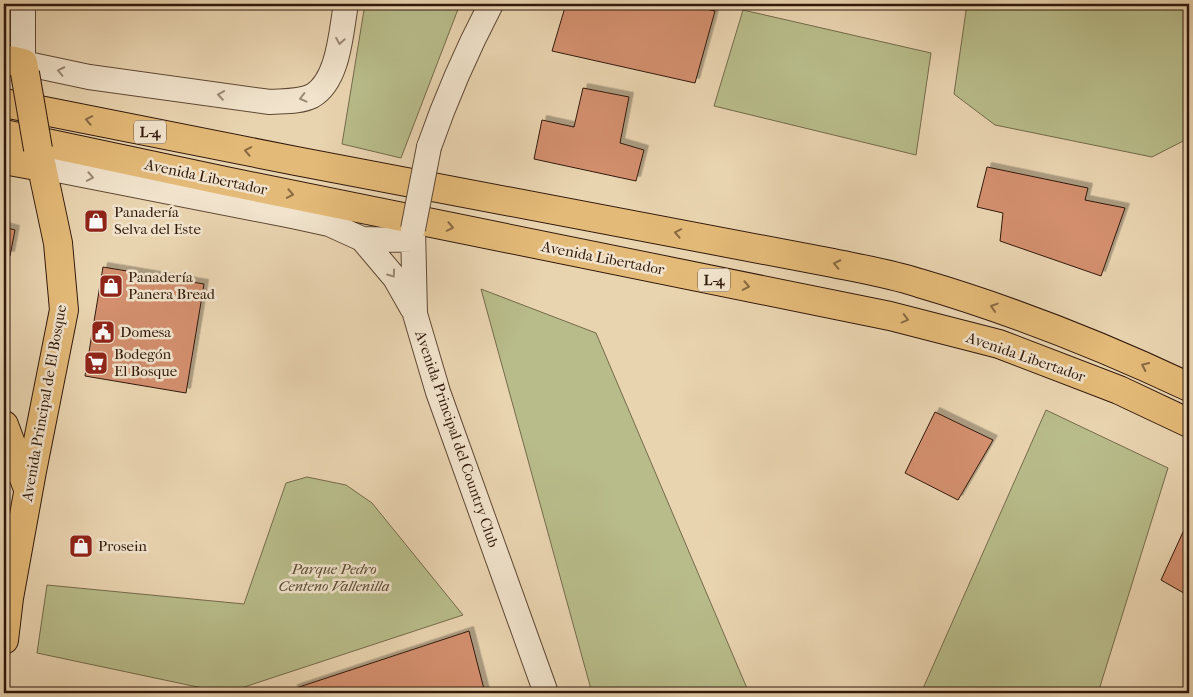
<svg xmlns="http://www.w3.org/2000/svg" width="1193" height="697" viewBox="0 0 1193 697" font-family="'IM FELL French Canon',serif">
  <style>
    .green { fill: #b8bc8a; stroke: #746a4a }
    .building { fill: #d38f6e; stroke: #31190b; filter: url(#shadow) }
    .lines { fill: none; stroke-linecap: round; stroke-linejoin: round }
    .minor-casing { stroke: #5f4834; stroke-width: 26 }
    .major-casing { stroke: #31190b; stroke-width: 30 }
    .minor { stroke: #f1e3cc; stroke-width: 24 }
    .major { stroke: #e4ba78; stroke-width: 28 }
    .minor-bridge-casing { stroke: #5f4834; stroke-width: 26; stroke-linecap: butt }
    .major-bridge-casing { stroke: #31190b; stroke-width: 30; stroke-linecap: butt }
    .minor-bridge { stroke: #f1e3cc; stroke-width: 24 }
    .major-bridge { stroke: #e4ba78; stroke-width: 28 }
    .oneway { stroke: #9b8875 }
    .oneway2 { stroke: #8a6a42 }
    .labels { text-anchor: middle; stroke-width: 5; stroke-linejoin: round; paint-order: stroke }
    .shield { fill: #f1e3cc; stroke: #6b5645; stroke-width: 1 }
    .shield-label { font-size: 14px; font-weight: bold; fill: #31190b }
    .street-label { font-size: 15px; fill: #31190b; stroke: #f1e3cc }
    .poi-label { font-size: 15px; fill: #31190b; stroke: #f1e3cc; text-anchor: start }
    .park-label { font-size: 15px; font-style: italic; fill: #5a4a31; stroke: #f1e3cc }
  </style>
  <defs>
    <filter id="shadow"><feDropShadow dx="4.5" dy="-4.5" stdDeviation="0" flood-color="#0004"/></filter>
  </defs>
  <rect width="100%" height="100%" fill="#e9d4b0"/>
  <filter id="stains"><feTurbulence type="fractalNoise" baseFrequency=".004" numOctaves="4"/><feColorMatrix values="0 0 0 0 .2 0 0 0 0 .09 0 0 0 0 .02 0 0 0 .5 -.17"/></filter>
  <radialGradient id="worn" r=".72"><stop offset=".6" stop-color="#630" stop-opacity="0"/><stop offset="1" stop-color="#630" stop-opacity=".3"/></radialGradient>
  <path class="green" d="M365,4H460L401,158L342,144Z
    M967,4H1189V138L1152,157L995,125L954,94Z
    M743,10L931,53L916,155L714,106Z
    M481,289L596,333L749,693H592Z
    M1046,410L1168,468L1098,693H921Z
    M307,477L346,485L372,503L463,615L226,693L37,653L47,585L244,604L286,483Z"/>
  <path class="building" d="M566,4H682L715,11L695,83L552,51Z
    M583,88L629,97L620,143L644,150L636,181L534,159L542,120L574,127Z
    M987,167L1088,188L1085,200L1125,208L1101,276L1000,241L1003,213L977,207Z
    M4,227L15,230L10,256L4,255Z
    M103,267L204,284L186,393L85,376Z
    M935,412L993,440L958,500L905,473Z
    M1189,519V596L1161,580Z
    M469,631L485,693H293V689Z"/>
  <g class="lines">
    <g class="minor-casing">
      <path id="minor" d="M23,4V63L89,77L270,102C283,101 300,102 312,96C339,81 341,31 346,4
        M429,147C446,98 467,50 491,4
        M42,167L292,216L329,224L362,239L413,240
        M413,229L415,314L438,392L546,693
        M362,239L395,278L412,308"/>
    </g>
    <g class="major-casing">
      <path id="major" d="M4,59L23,63L25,73
        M4,103L296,161L833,263C862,269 891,274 919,283C1011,310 1102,346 1189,387
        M4,134L225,181L890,316L999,344L1119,390L1189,423
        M4,160L42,167
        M4,425L28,489
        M4,640L9,598L32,471L64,310L58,243L38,149"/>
    </g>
    <use href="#minor" class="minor"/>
    <use href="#major" class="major"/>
    <g class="minor-bridge-casing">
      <path id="minor-bridge" d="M413,229L429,147"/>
    </g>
    <g class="major-bridge-casing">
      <path id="major-bridge" d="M25,73L38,149"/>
    </g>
    <use href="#minor-bridge" class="minor-bridge"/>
    <use href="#major-bridge" class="major-bridge"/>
  </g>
  <defs><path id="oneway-chevron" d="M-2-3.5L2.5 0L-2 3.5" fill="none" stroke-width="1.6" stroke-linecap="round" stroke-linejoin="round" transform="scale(1.25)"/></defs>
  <g class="oneway">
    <use href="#oneway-chevron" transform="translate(340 41) rotate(99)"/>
    <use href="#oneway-chevron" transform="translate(61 71) rotate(-168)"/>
    <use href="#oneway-chevron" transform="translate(221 95) rotate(-172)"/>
    <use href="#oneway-chevron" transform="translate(303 98) rotate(166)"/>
    <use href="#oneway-chevron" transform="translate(90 177) rotate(11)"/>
    <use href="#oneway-chevron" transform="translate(392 274) rotate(54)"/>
  </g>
  <g class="oneway2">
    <use href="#oneway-chevron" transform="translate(89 120) rotate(-169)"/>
    <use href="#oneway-chevron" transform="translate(248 151) rotate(-169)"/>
    <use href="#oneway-chevron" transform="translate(290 194) rotate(11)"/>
    <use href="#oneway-chevron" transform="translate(450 227) rotate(11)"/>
    <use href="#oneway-chevron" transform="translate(678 233) rotate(-169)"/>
    <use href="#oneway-chevron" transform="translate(837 264) rotate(-168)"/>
    <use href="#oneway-chevron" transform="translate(746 286) rotate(11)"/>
    <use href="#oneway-chevron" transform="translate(994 307) rotate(-162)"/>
    <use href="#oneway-chevron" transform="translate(905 319) rotate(15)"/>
    <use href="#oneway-chevron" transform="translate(1145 366) rotate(-155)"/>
  </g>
  <defs>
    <g id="shop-square" transform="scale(1.25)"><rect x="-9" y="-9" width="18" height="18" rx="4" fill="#8f2418" stroke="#f1e3cc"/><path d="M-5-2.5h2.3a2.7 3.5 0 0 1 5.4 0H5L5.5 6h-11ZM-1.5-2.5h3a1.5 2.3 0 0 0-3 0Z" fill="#fff"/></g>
    <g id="civic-square" transform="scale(1.25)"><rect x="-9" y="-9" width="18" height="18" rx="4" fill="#8f2418" stroke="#f1e3cc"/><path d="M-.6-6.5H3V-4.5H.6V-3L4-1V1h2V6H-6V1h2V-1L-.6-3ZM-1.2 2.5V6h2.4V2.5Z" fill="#fff"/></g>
    <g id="supermarket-square" transform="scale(1.25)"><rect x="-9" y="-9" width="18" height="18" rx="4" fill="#8f2418" stroke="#f1e3cc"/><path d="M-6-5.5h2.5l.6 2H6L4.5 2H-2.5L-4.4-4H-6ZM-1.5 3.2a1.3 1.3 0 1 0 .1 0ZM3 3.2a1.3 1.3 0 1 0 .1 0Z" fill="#fff"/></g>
  </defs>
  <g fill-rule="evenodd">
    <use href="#shop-square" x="96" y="221"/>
    <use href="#shop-square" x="111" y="286"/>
    <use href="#civic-square" x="103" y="332"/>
    <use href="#supermarket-square" x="96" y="363"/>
    <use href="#shop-square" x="81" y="546"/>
  </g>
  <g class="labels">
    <g class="shield">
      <rect x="134" y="120.5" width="32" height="23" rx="4"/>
      <rect x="698" y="268.5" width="32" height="23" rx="4"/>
    </g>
    <g class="shield-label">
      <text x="150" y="137">L-4</text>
      <text x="714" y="285">L-4</text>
    </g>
    <g class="street-label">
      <text transform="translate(206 177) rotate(12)" y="5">Avenida Libertador</text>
      <text transform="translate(603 258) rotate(11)" y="5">Avenida Libertador</text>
      <text transform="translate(1026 357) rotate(19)" y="5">Avenida Libertador</text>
      <text transform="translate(44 403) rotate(-80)" y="5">Avenida Principal de El Bosque</text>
      <text transform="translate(457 439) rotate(71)" y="5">Avenida Principal del Country Club</text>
    </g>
    <g class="poi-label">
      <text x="114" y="217">Panadería<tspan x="114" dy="17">Selva del Este</tspan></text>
      <text x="128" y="282">Panadería<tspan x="128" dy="17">Panera Bread</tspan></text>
      <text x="120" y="337">Domesa</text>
      <text x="114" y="359">Bodegón<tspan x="114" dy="17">El Bosque</tspan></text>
      <text x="98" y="551">Prosein</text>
    </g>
    <g class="park-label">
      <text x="334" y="574">Parque Pedro<tspan x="334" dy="17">Centeno Vallenilla</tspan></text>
    </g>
  </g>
  <rect width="1193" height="697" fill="none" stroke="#e9d4b0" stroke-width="20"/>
  <rect x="5" y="5" width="1183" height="687" fill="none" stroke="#31190b" stroke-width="2.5"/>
  <rect x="10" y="10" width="1173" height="677" fill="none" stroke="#31190b"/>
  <rect width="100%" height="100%" filter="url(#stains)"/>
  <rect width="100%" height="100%" fill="url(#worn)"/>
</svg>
